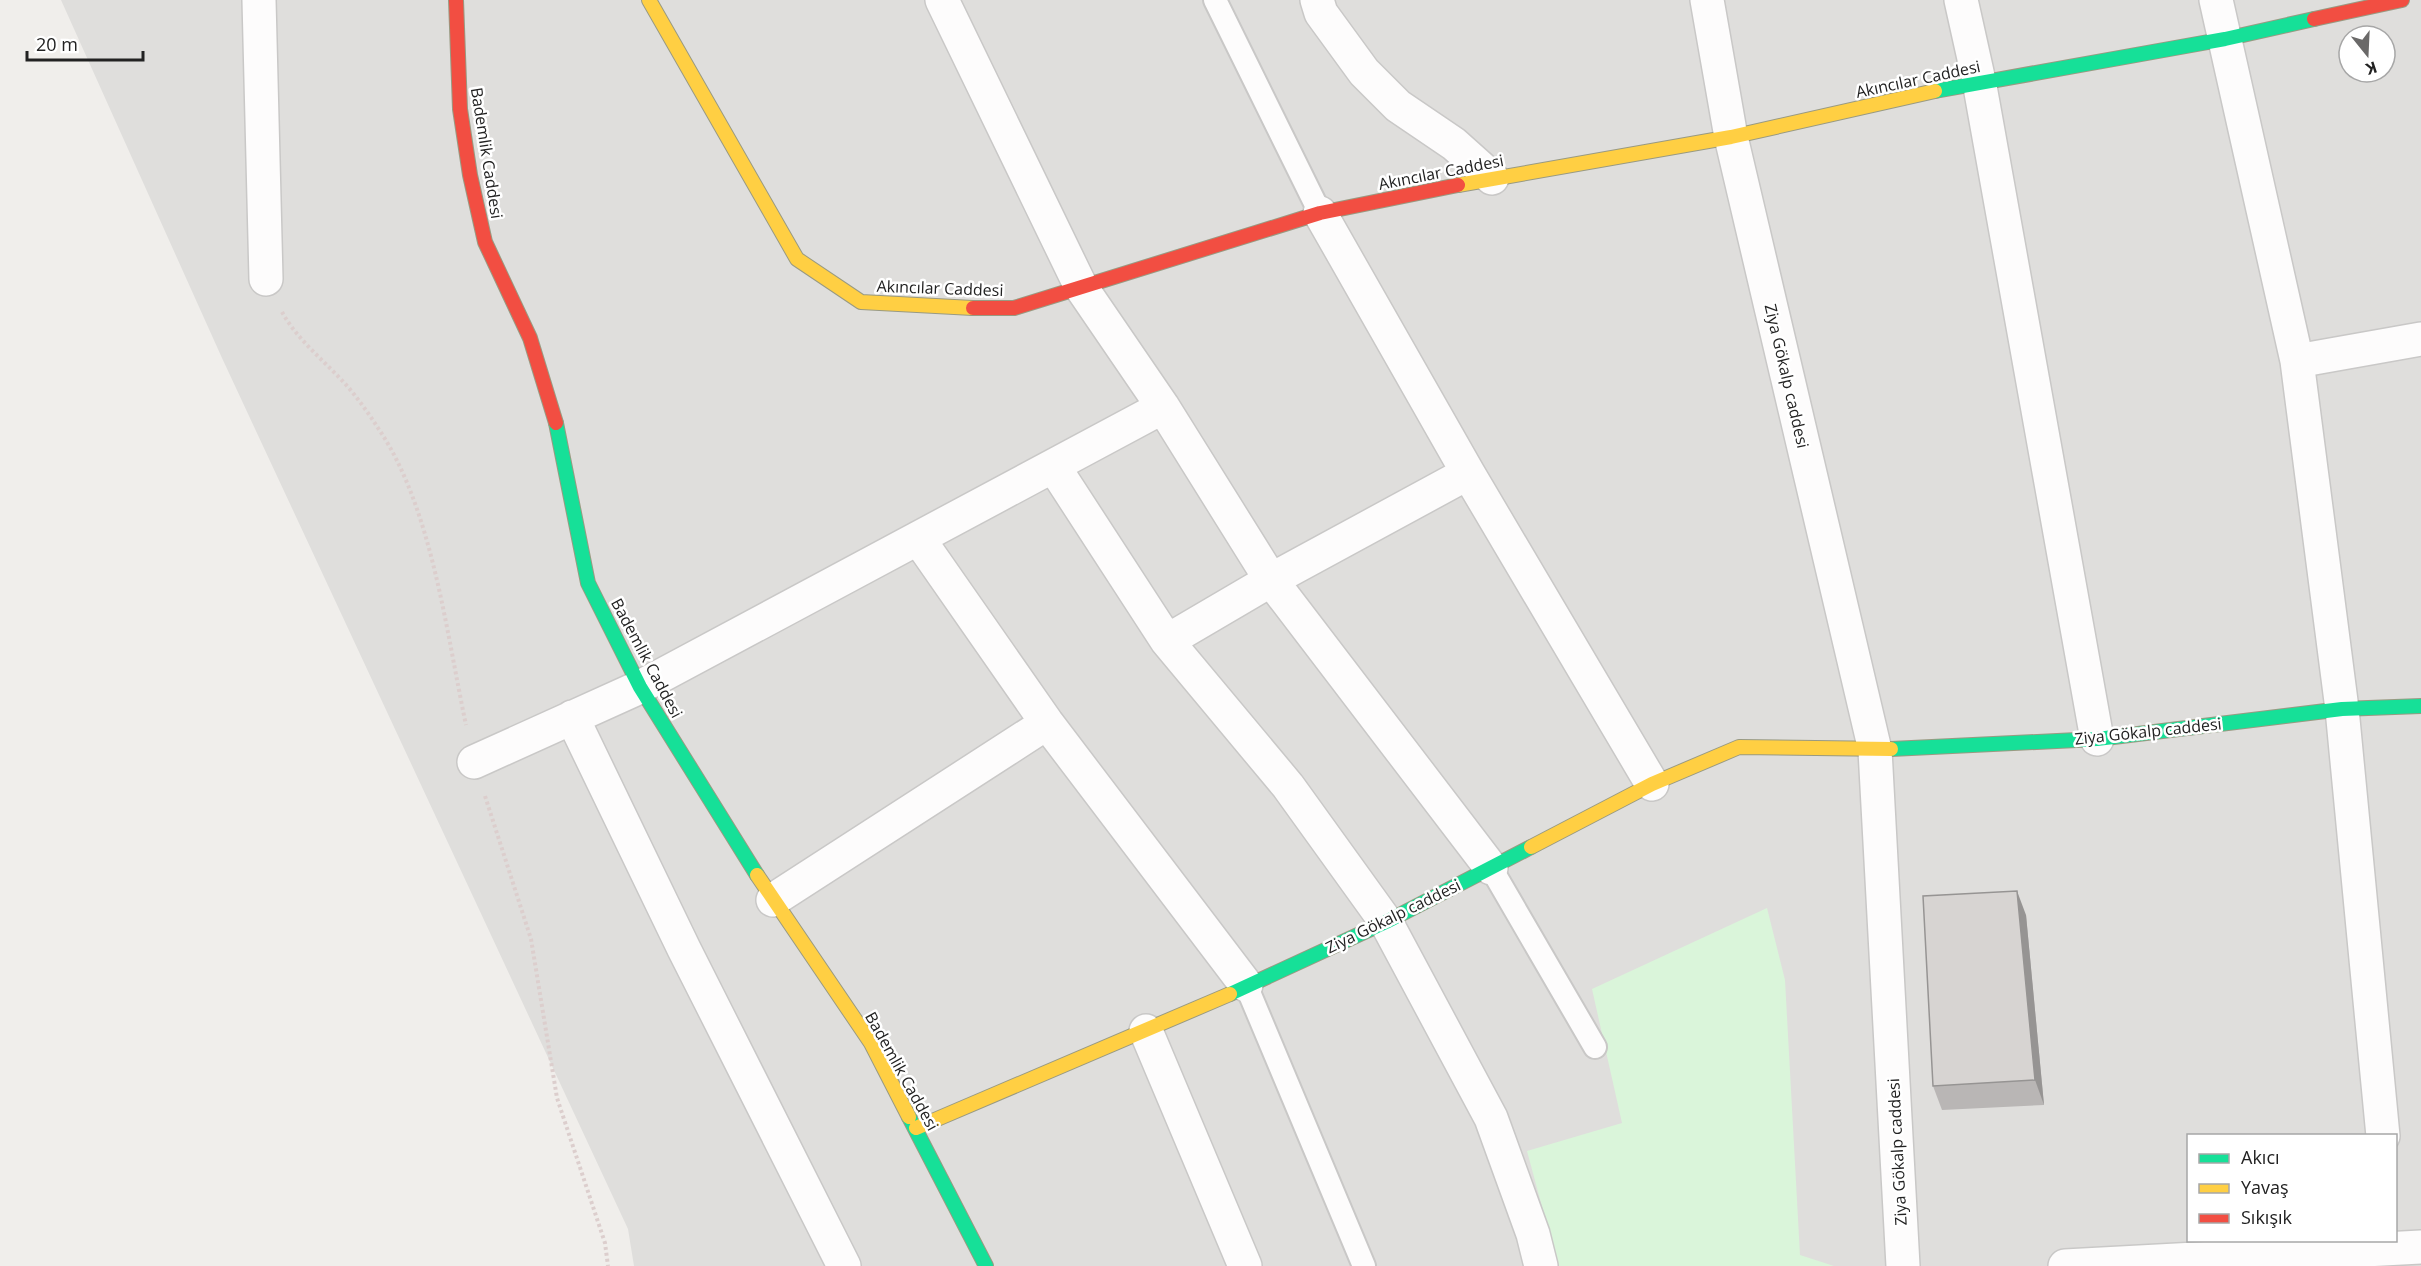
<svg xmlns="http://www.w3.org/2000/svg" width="2421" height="1266" viewBox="0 0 2421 1266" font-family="'Open Sans',sans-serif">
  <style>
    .residential { fill: #dfdedc; fill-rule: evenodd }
    .park { fill: #daf5da }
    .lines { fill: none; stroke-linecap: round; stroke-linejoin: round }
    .lane-casing { stroke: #c9c8c7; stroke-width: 26 }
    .street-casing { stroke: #c9c8c7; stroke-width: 36 }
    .fast-casing { stroke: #999a82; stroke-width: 16 }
    .slow-casing { stroke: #999a82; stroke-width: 16 }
    .jam-casing { stroke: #999a82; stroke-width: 16 }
    .path { stroke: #dccecd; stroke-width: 4; stroke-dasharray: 3 3; stroke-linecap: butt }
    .lane { stroke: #fdfcfc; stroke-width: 22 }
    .street { stroke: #fdfcfc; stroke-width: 33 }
    .fast { stroke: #16e098; stroke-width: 14 }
    .slow { stroke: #ffcf43; stroke-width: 14 }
    .jam { stroke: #f24e42; stroke-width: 14 }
    .wall { fill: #b9b6b5 }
    .shaded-wall { fill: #969493 }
    .building { fill: #d7d4d2; stroke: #969493; stroke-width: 1.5 }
    .labels { text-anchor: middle; stroke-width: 5; stroke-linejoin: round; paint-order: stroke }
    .street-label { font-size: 16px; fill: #222; stroke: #fff }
  </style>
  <rect width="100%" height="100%" fill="#f0eeeb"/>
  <path class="residential" d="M61,0H2421V1266H634L628,1229L222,358ZM2349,36H2385V72H2349ZM2188,1136H2396V1240H2188Z"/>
  <path class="park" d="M1767,908L1785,980L1800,1255L1834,1266H1558L1527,1151L1622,1123L1592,989Z"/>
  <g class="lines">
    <g class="lane-casing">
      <path id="lane" d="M1215,0L1320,213
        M1491,868L1595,1047
        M1246,985L1364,1266"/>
    </g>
    <g class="street-casing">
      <path id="street" d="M259,0L266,279
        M942,0L1081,287L1163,407L1271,580L1491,868
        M1317,0L1321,13L1364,72L1398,106L1454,144L1492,178
        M1707,0L1731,137L1875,750L1903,1266
        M1961,0L1979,81L2097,739
        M2216,0L2297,361L2342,709L2383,1136
        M1320,213L1468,473L1652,784
        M2297,361L2421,339
        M1054,467L1167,641L1288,786L1386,922L1491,1118L1533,1234L1541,1266
        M918,538L1047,723L1246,985
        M1167,641L1271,580L1468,473
        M572,717L684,949L844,1266
        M474,762L640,687L1163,407
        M773,900L1047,723
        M1146,1031L1245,1266
        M2065,1266L2421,1247"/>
    </g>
    <g class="fast-casing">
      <path id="fast" d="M1935,91L2225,39L2314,19
        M556,423L588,583L640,687L757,875
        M1891,749L2097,739L2342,709L2421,706
        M1230,994L1386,922L1531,847
        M909,1117L986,1266"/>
    </g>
    <g class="slow-casing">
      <path id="slow" d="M649,0L797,259L861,302L973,308
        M1458,185L1731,137L1935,91
        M1531,847L1652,784L1739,747L1891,749
        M757,875L871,1043L909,1117
        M916,1128L1230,994"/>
    </g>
    <g class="jam-casing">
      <path id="jam" d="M456,0L460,109L470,175L485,242L530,338L556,423
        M2314,19L2402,0
        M973,308H1014L1320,213L1458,185"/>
    </g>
    <path class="path" d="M282,312C298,341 326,362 348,387C359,400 369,414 378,428C432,507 446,631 466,725
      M485,796L531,939L557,1098L605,1243L608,1266"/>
    <use href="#lane" class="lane"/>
    <use href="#street" class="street"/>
    <use href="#fast" class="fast"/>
    <use href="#slow" class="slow"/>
    <use href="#jam" class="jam"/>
  </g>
  <path class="wall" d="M2026,915L2044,1105L1942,1110L1933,1086Z"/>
  <path class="shaded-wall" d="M2017,891L2026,915L2044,1105L2035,1080Z"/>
  <path class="building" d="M2017,891L2035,1080L1933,1086L1923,896Z"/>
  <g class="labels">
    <g class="street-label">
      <text transform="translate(1918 79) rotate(-12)" y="6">Akıncılar Caddesi</text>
      <text transform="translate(487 153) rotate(81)" y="6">Bademlik Caddesi</text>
      <text transform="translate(1441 172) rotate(-11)" y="6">Akıncılar Caddesi</text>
      <text transform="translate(940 288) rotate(2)" y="6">Akıncılar Caddesi</text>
      <text transform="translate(1787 376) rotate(77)" y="6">Ziya Gökalp caddesi</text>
      <text transform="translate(647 658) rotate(62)" y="6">Bademlik Caddesi</text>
      <text transform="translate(2148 731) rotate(-6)" y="6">Ziya Gökalp caddesi</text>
      <text transform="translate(1393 916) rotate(-26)" y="6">Ziya Gökalp caddesi</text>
      <text transform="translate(902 1071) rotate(61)" y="6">Bademlik Caddesi</text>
      <text transform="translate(1897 1152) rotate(-93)" y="6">Ziya Gökalp caddesi</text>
    </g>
  </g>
  <rect x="2187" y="1134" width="210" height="108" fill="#ffffff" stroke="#a7a7a7" stroke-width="1.5"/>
  <rect x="2199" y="1154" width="30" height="9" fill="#16e098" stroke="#a7a7a7" stroke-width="1.5"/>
  <text x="2241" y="1164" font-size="18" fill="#222222">Akıcı</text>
  <rect x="2199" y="1184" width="30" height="9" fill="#ffcf43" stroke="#a7a7a7" stroke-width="1.5"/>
  <text x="2241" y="1194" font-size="18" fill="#222222">Yavaş</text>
  <rect x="2199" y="1214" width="30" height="9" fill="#f24e42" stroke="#a7a7a7" stroke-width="1.5"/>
  <text x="2241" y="1224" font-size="18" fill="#222222">Sıkışık</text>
  <g transform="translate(2367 54) rotate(162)"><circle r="28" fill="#ffffff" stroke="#a7a7a7" stroke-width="1.5"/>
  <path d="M0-4.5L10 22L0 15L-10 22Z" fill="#6a6968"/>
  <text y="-9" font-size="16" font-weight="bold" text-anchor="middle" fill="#222222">K</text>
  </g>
  <path d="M27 51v9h116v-9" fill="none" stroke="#222222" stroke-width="3"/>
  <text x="36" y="51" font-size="18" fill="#222222" stroke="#ffffff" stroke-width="4.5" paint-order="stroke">20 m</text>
</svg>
